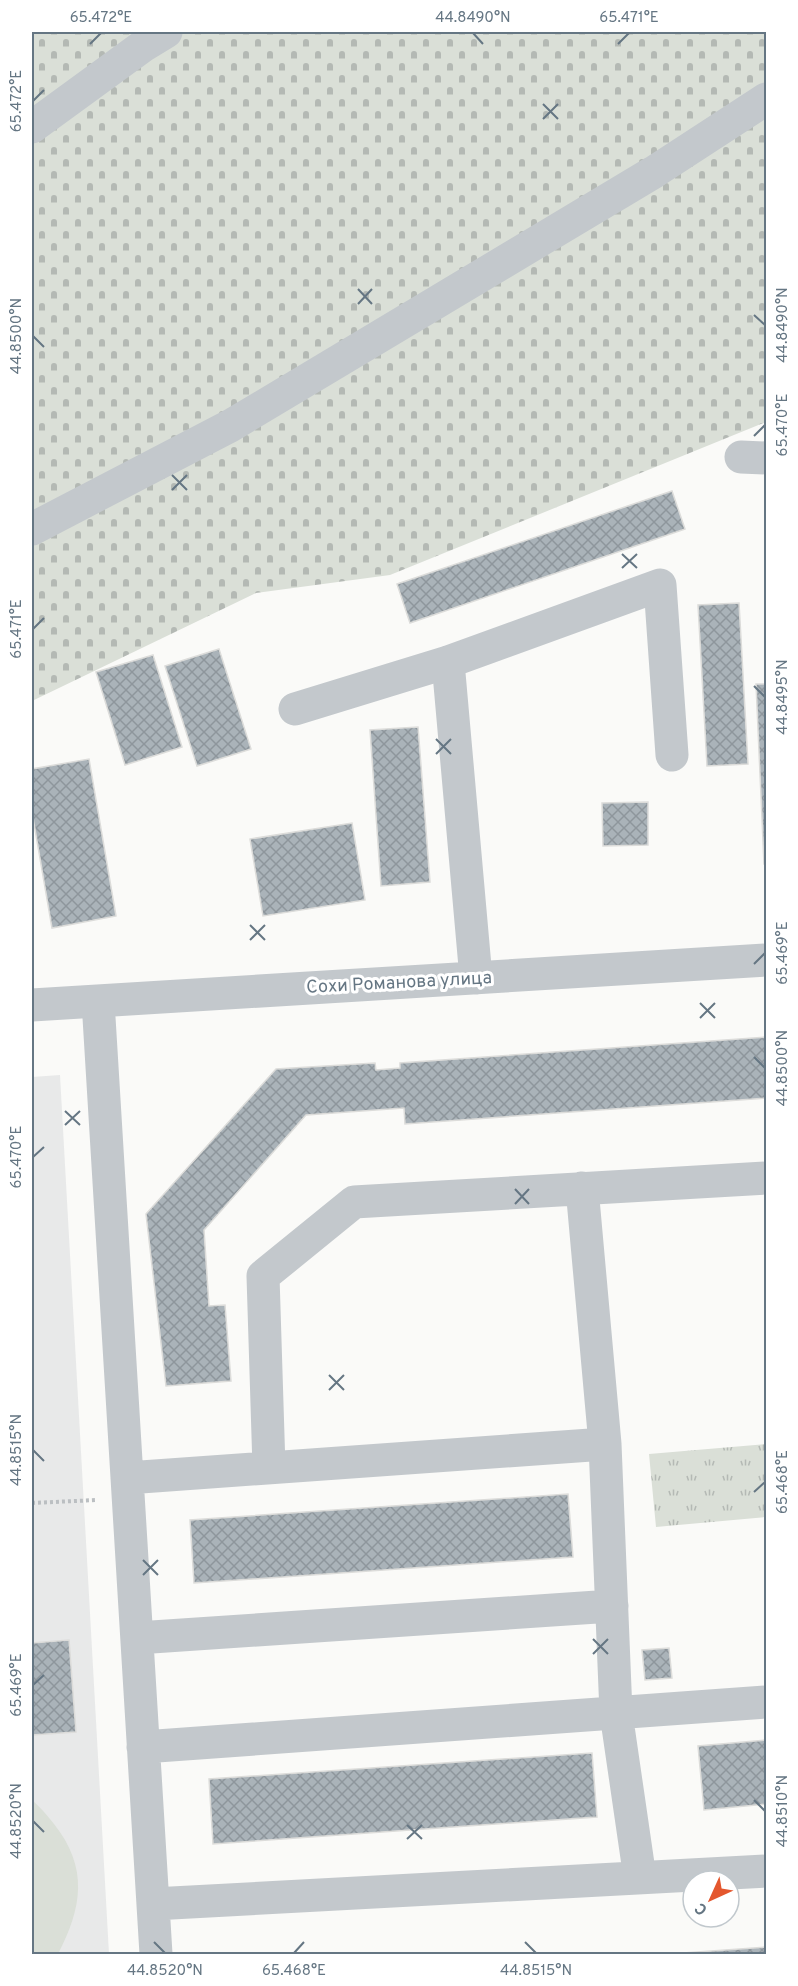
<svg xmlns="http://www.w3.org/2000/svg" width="798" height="1986" viewBox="0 0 798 1986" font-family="Overpass,sans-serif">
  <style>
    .built { fill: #e8e9e9 }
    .grass { fill: url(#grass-tufts) }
    .cemetery { fill: url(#cemetery-stones) }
    .pitch { fill: #dadfd7 }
    .building { fill: url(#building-cross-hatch); stroke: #dcdcda; stroke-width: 1.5 }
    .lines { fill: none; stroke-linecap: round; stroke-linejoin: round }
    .path { stroke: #bbbfc2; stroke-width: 4; stroke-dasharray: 3 3; stroke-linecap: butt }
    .minor { stroke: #c3c8cc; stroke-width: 33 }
    .ticks { fill: none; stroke: #657683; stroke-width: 2 }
    .labels { text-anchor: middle; stroke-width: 6; stroke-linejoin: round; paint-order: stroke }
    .street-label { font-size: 18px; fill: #657683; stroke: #fff }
    .neatline { fill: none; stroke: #657683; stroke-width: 2 }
    .ticks-label { font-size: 15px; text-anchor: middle; fill: #657683 }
  </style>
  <defs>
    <pattern id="grass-tufts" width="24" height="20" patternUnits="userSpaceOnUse" patternTransform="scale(1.5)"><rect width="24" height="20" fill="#dadfd7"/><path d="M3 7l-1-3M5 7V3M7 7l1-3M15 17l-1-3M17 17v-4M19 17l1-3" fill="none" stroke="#b4b9b4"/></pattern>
    <pattern id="cemetery-stones" width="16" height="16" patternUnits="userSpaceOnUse" patternTransform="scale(1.5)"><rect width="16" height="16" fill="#dadfd7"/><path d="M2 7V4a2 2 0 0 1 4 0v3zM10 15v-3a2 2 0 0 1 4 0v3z" fill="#b4b9b4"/></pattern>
    <pattern id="building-cross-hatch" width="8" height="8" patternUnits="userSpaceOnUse" patternTransform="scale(1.5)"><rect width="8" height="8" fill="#aab3b9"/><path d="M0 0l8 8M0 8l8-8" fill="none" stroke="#8e969c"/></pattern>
  </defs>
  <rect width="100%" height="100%" fill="#fafaf8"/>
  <path class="built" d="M60,1075L109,1954H32V1077Z"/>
  <path class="grass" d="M766,1444V1517L656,1527L649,1454Z"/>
  <path class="cemetery" d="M32,32H766V422L390,575L256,593L32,701Z"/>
  <path class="pitch" d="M32,1800C40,1807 47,1815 54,1824C89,1868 82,1908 58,1954H32Z"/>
  <path class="building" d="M672,491L685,529L410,623L397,584Z
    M739,603L748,764L707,766L698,605Z
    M219,649L251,749L197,766L165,666Z
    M153,655L182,747L125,765L96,672Z
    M756,684H766V864H764Z
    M418,727L430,882L381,886L370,730Z
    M89,759L116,916L52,928L32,812V769Z
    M648,802V845L603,846L602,803Z
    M352,823L365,900L263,916L250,839Z
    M766,1037V1098L405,1124L404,1108L306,1115L204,1230L209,1306L225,1305L231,1381L166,1386L146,1214L276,1069L375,1063L376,1070L400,1068V1063Z
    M568,1494L573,1557L194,1583L190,1520Z
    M69,1640L76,1732L32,1735V1643Z
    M669,1648L672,1678L645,1680L642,1650Z
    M766,1740V1804L704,1810L698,1746Z
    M592,1753L597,1817L213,1844L209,1779Z
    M766,1947V1954H669Z"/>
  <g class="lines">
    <path class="path" d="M32,1503L97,1500"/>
    <path class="minor" d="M32,127L143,46L166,32
      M741,457L766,458
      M32,529L230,426L654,172L766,99
      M448,662L476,978
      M295,709L448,662L660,585L672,755
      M98,1001L156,1954
      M32,1005L766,960
      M582,1188L605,1444L616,1713L640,1878
      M269,1468L263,1276L354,1202L766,1178
      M127,1478L605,1444
      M137,1638L612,1606
      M143,1747L766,1702
      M153,1904L766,1871"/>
  </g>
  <path class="ticks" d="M473,33L483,44M90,44L101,33M618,44L629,33M33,101L44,90M543,104L558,119M543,119L558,104M358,289L372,304M358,304L372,289M754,315L765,325M33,336L44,347M754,436L765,425M172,475L187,490M172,490L187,475M622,554L637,568M622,568L637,554M33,629L44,618M754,686L765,697M436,739L451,754M436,754L451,739M250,925L265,940M250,940L265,925M754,964L765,953M700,1003L715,1018M700,1018L715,1003M754,1057L765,1068M65,1111L80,1125M65,1125L80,1111M33,1157L44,1147M515,1189L529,1204M515,1204L529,1189M329,1375L344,1390M329,1390L344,1375M33,1450L44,1461M754,1492L765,1482M143,1560L158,1575M143,1575L158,1560M593,1639L608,1654M593,1654L608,1639M33,1685L44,1675M754,1800L765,1811M33,1821L44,1832M407,1825L422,1839M407,1839L422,1825M154,1942L165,1953M525,1942L536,1953M294,1953L304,1942"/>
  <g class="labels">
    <g class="street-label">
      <text transform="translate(399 982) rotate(-3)" y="6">Сохи Романова улица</text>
    </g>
  </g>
  <rect width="798" height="1986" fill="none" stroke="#ffffff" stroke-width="66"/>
  <g transform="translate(711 1899) rotate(225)"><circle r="28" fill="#ffffff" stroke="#c1c8cd" stroke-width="1.5"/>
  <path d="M0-4.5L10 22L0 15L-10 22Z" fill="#e4572e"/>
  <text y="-9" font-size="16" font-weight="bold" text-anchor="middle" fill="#657683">С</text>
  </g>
  <rect x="33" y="33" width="732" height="1920" class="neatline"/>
  <g class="ticks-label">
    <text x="101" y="22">65.472°E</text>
    <text x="473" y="22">44.8490°N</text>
    <text x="629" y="22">65.471°E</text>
    <text transform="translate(16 101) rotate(-90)" y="5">65.472°E</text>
    <text transform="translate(782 325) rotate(-90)" y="5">44.8490°N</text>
    <text transform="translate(16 336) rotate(-90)" y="5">44.8500°N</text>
    <text transform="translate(782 425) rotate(-90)" y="5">65.470°E</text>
    <text transform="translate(16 629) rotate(-90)" y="5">65.471°E</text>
    <text transform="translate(782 697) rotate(-90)" y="5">44.8495°N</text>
    <text transform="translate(782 953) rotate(-90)" y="5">65.469°E</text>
    <text transform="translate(782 1068) rotate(-90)" y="5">44.8500°N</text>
    <text transform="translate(16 1157) rotate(-90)" y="5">65.470°E</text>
    <text transform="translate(16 1450) rotate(-90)" y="5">44.8515°N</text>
    <text transform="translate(782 1482) rotate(-90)" y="5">65.468°E</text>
    <text transform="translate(16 1685) rotate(-90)" y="5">65.469°E</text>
    <text transform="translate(782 1811) rotate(-90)" y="5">44.8510°N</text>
    <text transform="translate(16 1821) rotate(-90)" y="5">44.8520°N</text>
    <text x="165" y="1975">44.8520°N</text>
    <text x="294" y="1975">65.468°E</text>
    <text x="536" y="1975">44.8515°N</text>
  </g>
</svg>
